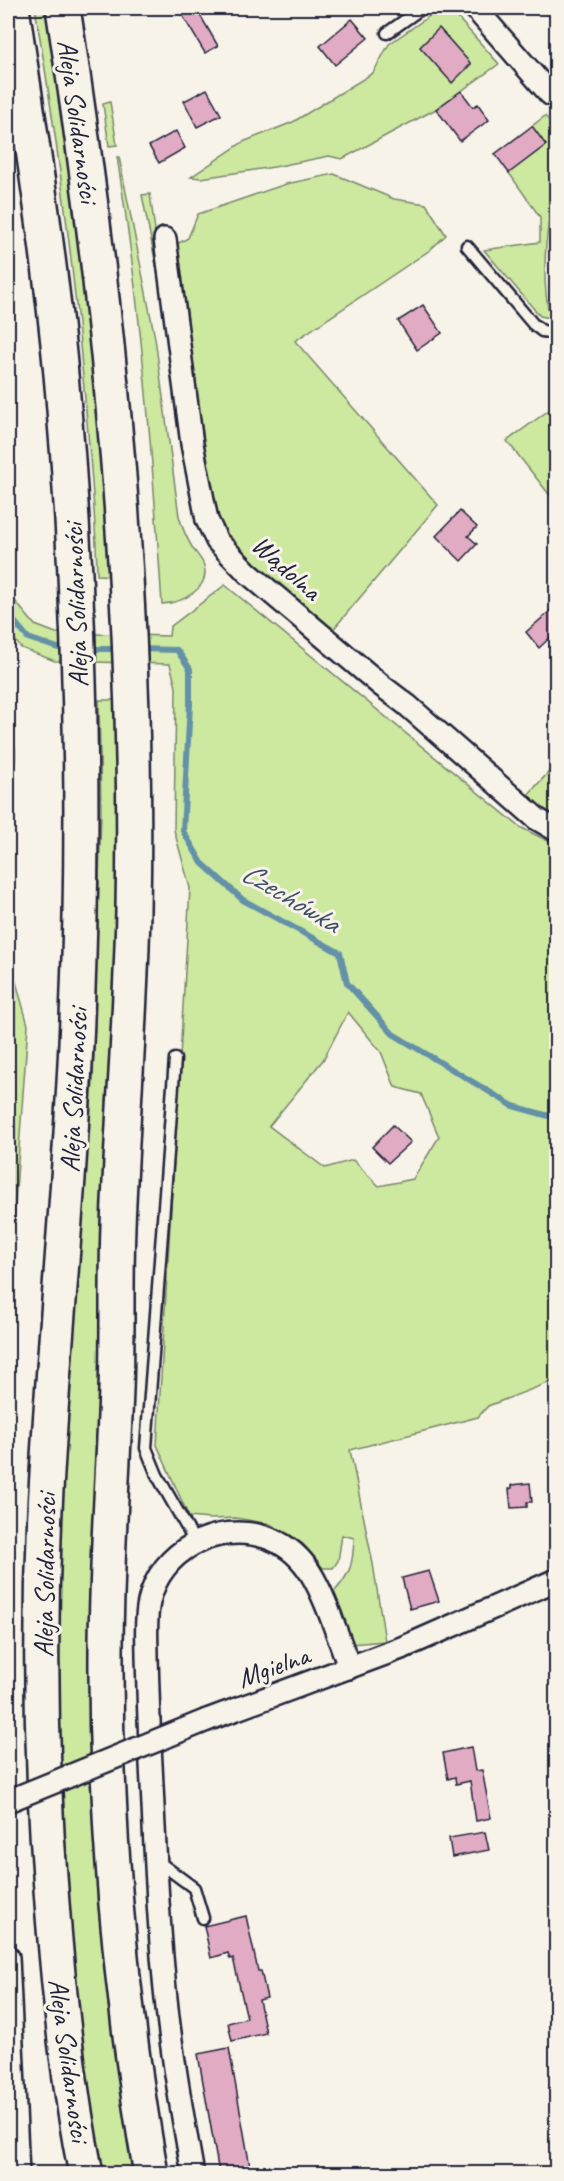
<svg xmlns="http://www.w3.org/2000/svg" width="564" height="2181" viewBox="0 0 564 2181" font-family="Caveat,sans-serif">
  <style>
    .green { fill: #cde89f; stroke: #78856d; stroke-width: 1.5; fill-rule: evenodd }
    .lines { fill: none; stroke-linecap: round; stroke-linejoin: round }
    .stream { stroke: #6491a8; stroke-width: 6 }
    .building { fill: #e1abc3; stroke: #22223b; stroke-width: 1.5 }
    .service-casing { stroke: #22223b; stroke-width: 15 }
    .minor-casing { stroke: #22223b; stroke-width: 26 }
    .primary-casing { stroke: #22223b; stroke-width: 38 }
    .service { stroke: #f7f3e8; stroke-width: 10 }
    .minor { stroke: #f7f3e8; stroke-width: 21 }
    .primary { stroke: #f7f3e8; stroke-width: 33 }
    .minor-bridge-casing { stroke: #22223b; stroke-width: 26; stroke-linecap: butt }
    .minor-bridge { stroke: #f7f3e8; stroke-width: 21 }
    .labels { text-anchor: middle; stroke-width: 6; stroke-linejoin: round; paint-order: stroke }
    .street-label { font-size: 28px; fill: #22223b; stroke: #f7f3e8 }
    .water-label { font-size: 30px; font-style: italic; fill: #3e5068; stroke: #f7f3e8 }
  </style>
  <rect width="100%" height="100%" fill="#f7f3e8"/>
  <filter id="ink" filterUnits="userSpaceOnUse"><feTurbulence type="fractalNoise" baseFrequency=".0167" numOctaves="2"/><feDisplacementMap in="SourceGraphic" scale="12" xChannelSelector="R" yChannelSelector="G"/><feConvolveMatrix kernelMatrix="1 2 1 2 8 2 1 2 1" color-interpolation-filters="sRGB"/></filter>
  <g filter="url(#ink)">
    <path class="green" d="M35,8H53L74,152L116,576L97,575C96,516 90,457 85,399C74,267 57,137 35,8Z
      M441,8H449L499,64L436,109L342,159L329,156L274,167L201,178L191,177L243,142L293,122L373,73L389,44Z
      M110,102L117,145L109,146L103,104Z
      M545,116L550,121L556,116C556,135 560,158 556,176C548,222 539,272 550,318L540,316L484,250L540,242V217L509,173L532,126Z
      M117,157H119L155,338L179,516C182,527 186,537 192,547C195,552 200,557 203,563C213,588 182,603 162,604C152,454 141,305 117,157Z
      M334,174L394,199L426,204L446,235L430,250L295,341L438,505L331,632L258,570L220,529L207,480L174,249L177,244L188,238L198,214L286,184Z
      M150,194L168,325L142,195Z
      M556,405V503L507,441Z
      M225,585L520,827L556,845V1380L488,1406L478,1417L350,1450L373,1564L385,1641L351,1644L333,1593C351,1574 353,1564 354,1538L342,1535L338,1561L333,1568H323L303,1544L270,1524L236,1518L210,1519L189,1517L157,1445L190,888L174,830L176,687L170,664L55,661L21,648L8,631V589L9,594L35,625L56,633L169,636L170,627ZM348,1012L381,1052L395,1087L421,1094L439,1137L413,1179L379,1186L353,1160L325,1168L269,1126L323,1060Z
      M99,700H118L117,929L104,1219L136,2173L94,2174L57,1856L54,1636L71,1311L93,1083L101,812Z
      M8,727C21,752 14,767 8,793Z
      M556,764V818L545,812L527,796Z
      M8,953L28,1025L8,1300Z"/>
    <g class="lines">
      <path class="stream" d="M8,614L28,638L58,648L69,649
        M88,649H120
        M139,649L177,650L190,669V704L183,831L202,863L243,900L340,953L347,983L393,1034L513,1106L556,1118"/>
    </g>
    <path class="building" d="M178,8H196L218,46L205,53Z
      M352,19L368,38L335,65L320,46Z
      M439,28L471,64L452,83L420,47Z
      M207,89L221,115L197,127L184,101Z
      M461,91L473,107L478,104L489,120L460,141L436,109Z
      M532,126L546,145L509,173L495,154Z
      M176,131L185,148L159,163L149,146Z
      M423,305L442,333L417,350L398,321Z
      M460,511L477,527L468,536L477,544L461,561L436,536Z
      M556,606V632L539,648L526,632Z
      M393,1125L411,1142L388,1163L372,1147Z
      M530,1483L532,1502H527V1507L511,1508L509,1489L512,1488V1485Z
      M429,1571L439,1601L410,1609L402,1578Z
      M471,1747L475,1771L482,1770L491,1818L476,1821L470,1781L456,1784L455,1777L448,1779L443,1753Z
      M485,1832L489,1850L452,1857L449,1838Z
      M246,1916L258,1971H261L267,1998L259,2000L266,2033L232,2041L228,2023L247,2018L233,1958L230,1959L228,1953L211,1958L204,1926Z
      M229,2048L250,2167L219,2173L198,2054Z"/>
    <g class="lines">
      <g class="service-casing">
        <path id="service" d="M387,33L422,8
          M467,246L533,324L542,331L556,333
          M175,1059L146,1448L157,1475L195,1542
          M156,1860L194,1888L203,1918"/>
      </g>
      <g class="minor-casing">
        <path id="minor" d="M475,8L550,94
          M165,239L192,444L207,520L217,541L248,573L382,686L407,705L537,819L556,830
          M207,1720L404,1647L556,1580
          M8,1957L18,2174
          M193,2174C183,2119 173,2064 167,2008C158,1927 155,1846 151,1764C149,1728 148,1692 147,1656C147,1638 145,1619 149,1602C160,1550 217,1522 265,1537C304,1549 318,1583 331,1617C337,1634 344,1651 349,1668"/>
      </g>
      <g class="primary-casing">
        <path id="primary" d="M12,8C31,137 52,266 63,397C81,604 85,812 77,1019C71,1183 53,1346 45,1510C39,1641 41,1772 52,1903C59,1993 68,2085 86,2174
          M63,8C109,305 139,608 133,910C131,1016 122,1121 118,1226C116,1281 118,1336 116,1390C113,1478 106,1565 106,1652C105,1826 121,2002 151,2174"/>
      </g>
      <use href="#service" class="service"/>
      <use href="#minor" class="minor"/>
      <use href="#primary" class="primary"/>
      <g class="minor-bridge-casing">
        <path id="minor-bridge" d="M8,1801L207,1720"/>
      </g>
      <use href="#minor-bridge" class="minor-bridge"/>
    </g>
  </g>
  <g class="labels">
    <g class="street-label">
      <text transform="translate(79 121) rotate(82)" y="10">Aleja Solidarności</text>
      <text transform="translate(287 567) rotate(42)" y="10">Wądolna</text>
      <text transform="translate(75 605) rotate(-92)" y="10">Aleja Solidarności</text>
      <text transform="translate(73 1090) rotate(-87)" y="10">Aleja Solidarności</text>
      <text transform="translate(44 1575) rotate(-89)" y="10">Aleja Solidarności</text>
      <text transform="translate(273 1666) rotate(-20)" y="10">Mgielna</text>
      <text transform="translate(70 2060) rotate(82)" y="10">Aleja Solidarności</text>
    </g>
    <g class="water-label">
      <text transform="translate(291 897) rotate(31)" y="10">Czechówka</text>
    </g>
  </g>
  <rect width="564" height="2181" fill="none" stroke="#f7f3e8" stroke-width="30"/>
  <rect x="15" y="15" width="534" height="2151" fill="none" stroke="#22223b" stroke-width="2" filter="url(#ink)"/>
</svg>
